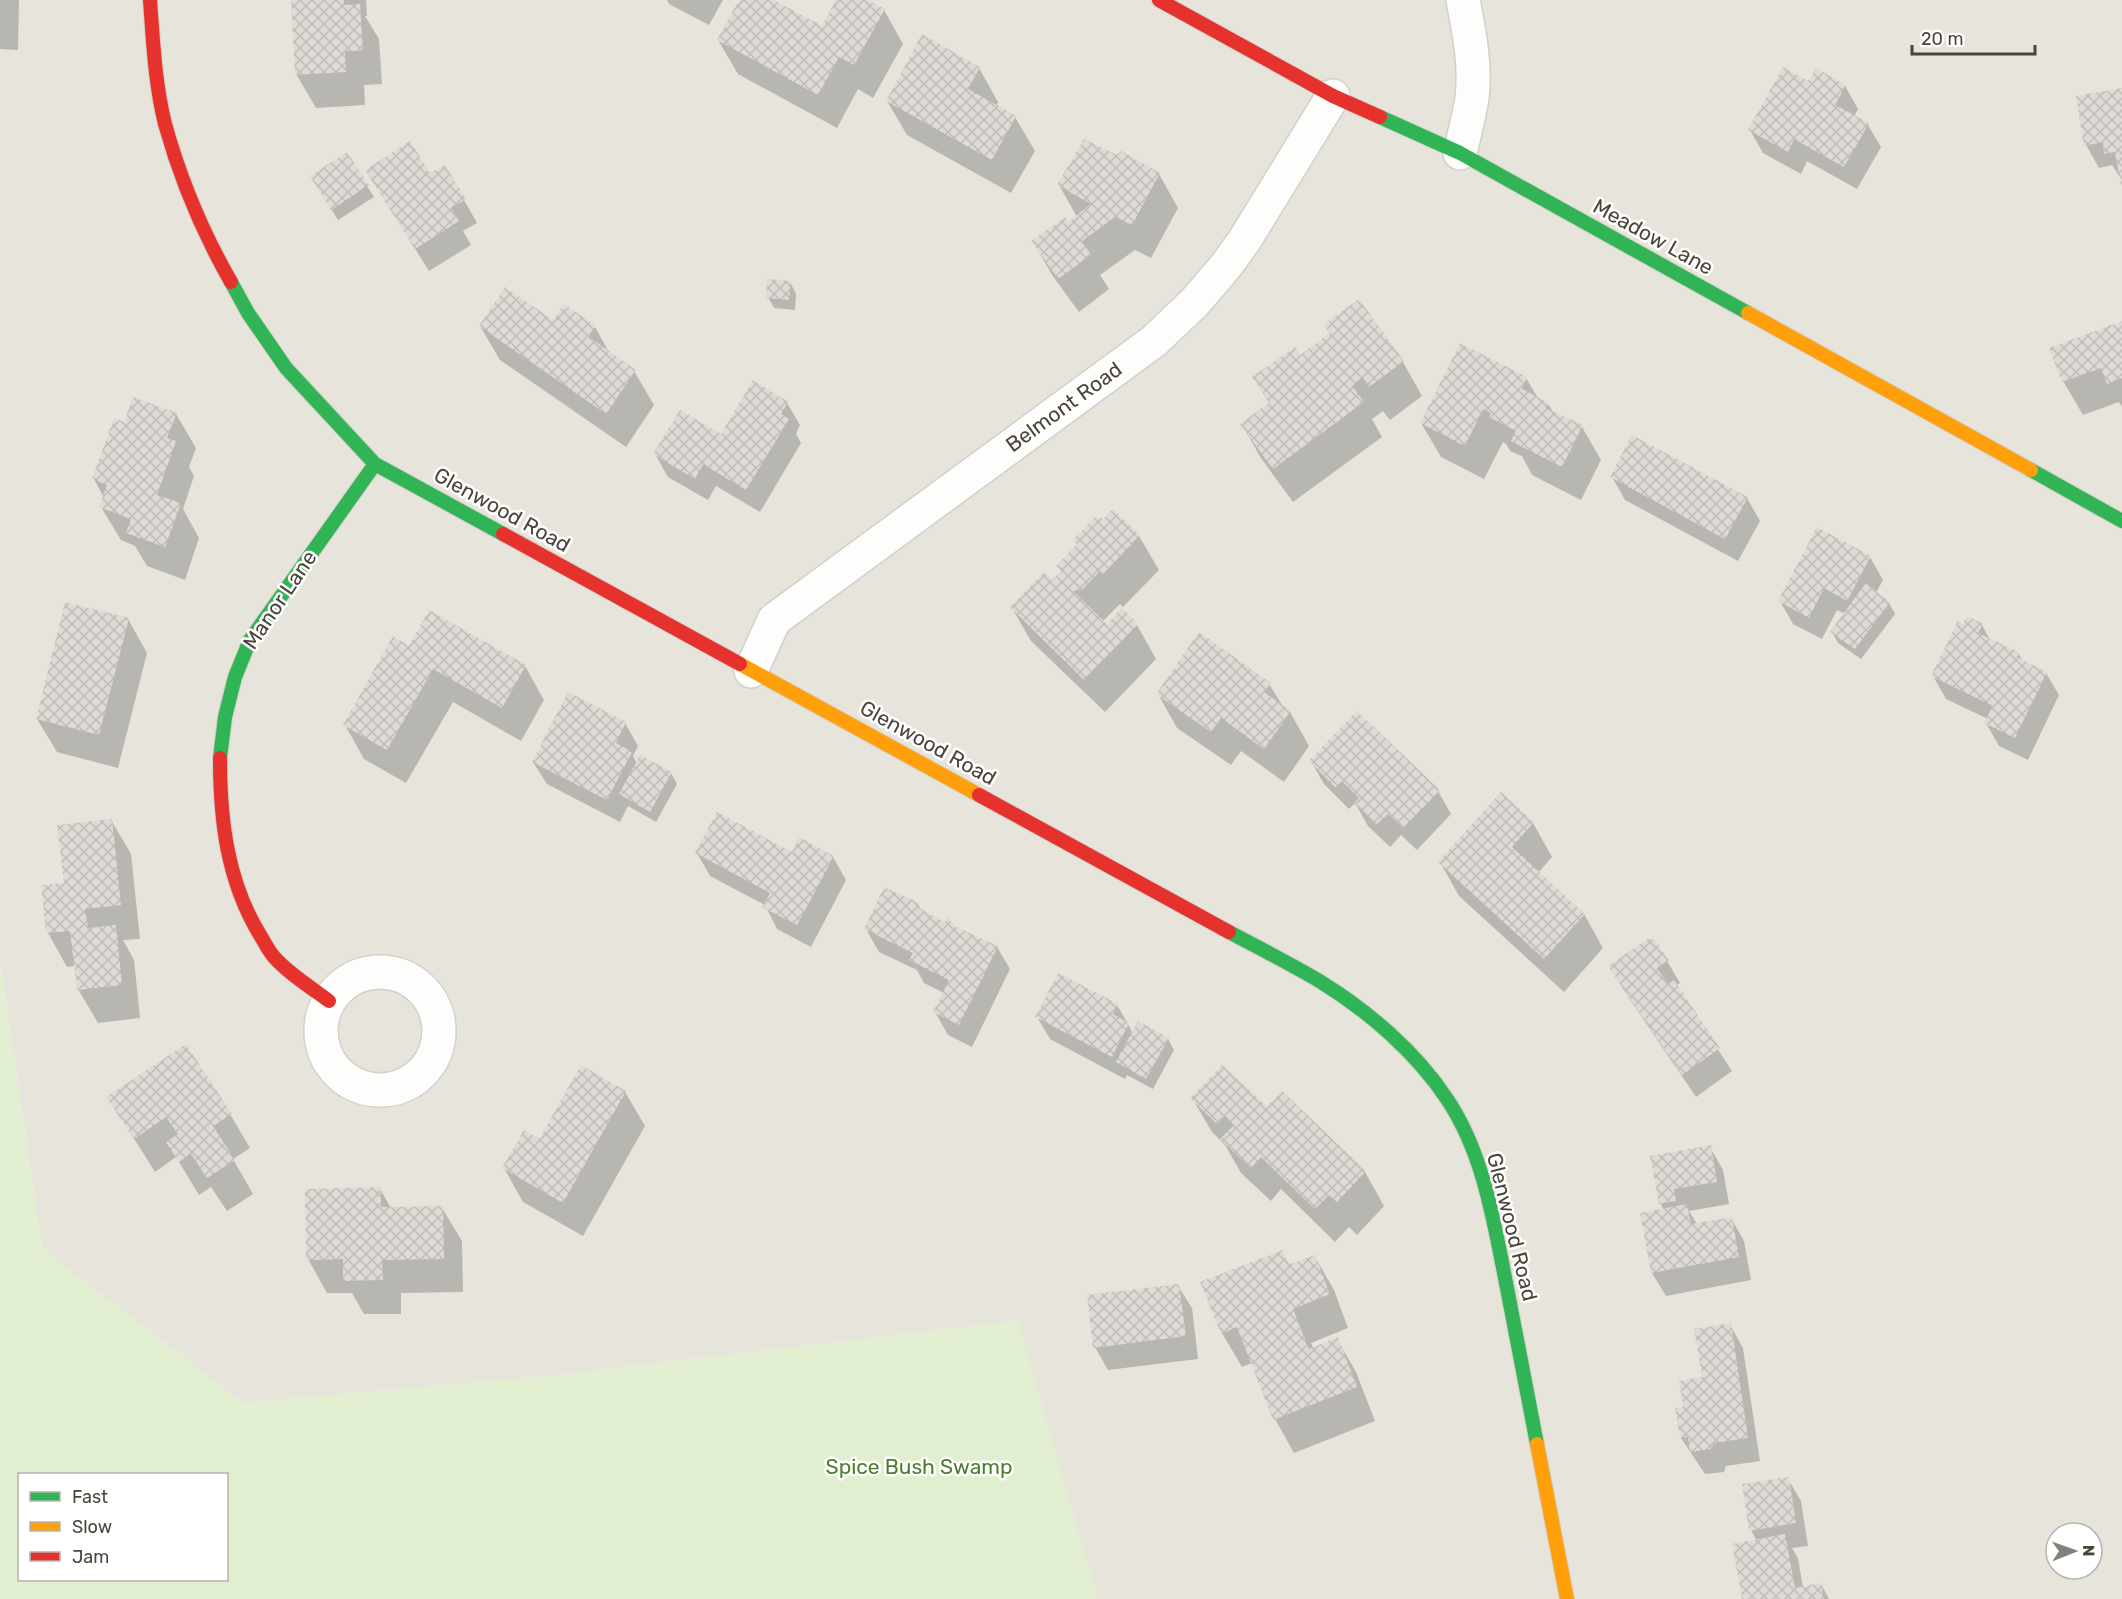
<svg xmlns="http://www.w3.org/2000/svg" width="2122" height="1599" viewBox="0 0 2122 1599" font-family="Rubik,sans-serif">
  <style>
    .residential { fill: #e7e4dc; fill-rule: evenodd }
    .park { fill: #e1eecf; fill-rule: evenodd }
    .shadow { fill: #0003 }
    .building { fill: url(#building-cross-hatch) }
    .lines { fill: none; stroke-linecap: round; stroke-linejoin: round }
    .street-casing { stroke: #d2d0cb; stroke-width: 36 }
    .fast-casing { stroke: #d3cfc5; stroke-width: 16 }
    .slow-casing { stroke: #d3cfc5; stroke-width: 16 }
    .jam-casing { stroke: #d3cfc5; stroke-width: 16 }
    .street { stroke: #fdfdfc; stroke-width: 33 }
    .fast { stroke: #30b455; stroke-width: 14 }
    .slow { stroke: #ff9f0a; stroke-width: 14 }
    .jam { stroke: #e5322d; stroke-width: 14 }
    .labels { text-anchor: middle; stroke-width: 5; stroke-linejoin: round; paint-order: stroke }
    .street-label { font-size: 21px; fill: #4b4439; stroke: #fff }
    .park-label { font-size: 21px; fill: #4a7f2a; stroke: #fff }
  </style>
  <defs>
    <pattern id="building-cross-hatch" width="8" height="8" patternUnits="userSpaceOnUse" patternTransform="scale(1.5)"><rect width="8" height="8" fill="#dedbd6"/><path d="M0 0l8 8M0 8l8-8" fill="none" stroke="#c0bdb8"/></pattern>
  </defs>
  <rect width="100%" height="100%" fill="#f4f2ee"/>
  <path class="residential" d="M0,0H2122V1599H1097L1017,1321L559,1375L243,1403L42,1249L0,961ZM2056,1533H2092V1569H2056Z"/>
  <path class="park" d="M0,961L42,1249L243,1403L559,1375L1018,1321L1097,1599H0ZM20,1474H226V1580H20Z"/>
  <path class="shadow" d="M0,0H19L18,50L0,49Z
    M292,0H366L367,16H365L379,39L382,84L364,85L365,105L316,108L296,74Z
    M667,0H723L709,25L669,4Z
    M740,0H771L822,28L838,0H865L884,10L903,44L873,98L858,89L837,128L738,74L718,40Z
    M979,68L998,102L997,105L1015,117L1035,151L1011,193L907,135L887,101Z
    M1809,83L1845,86L1858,109L1854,117L1868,125L1881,147L1857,189L1807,161L1801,174L1763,153L1750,130Z
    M2122,90V184L2121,176H2119L2112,165L2099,168L2086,145Z
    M347,154L374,197L338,220L312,176Z
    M1159,174L1178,208L1151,258L1135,250L1100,275L1109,289L1079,312L1052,275L1033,241L1069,223L1077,217L1059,185Z
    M430,176L464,200L477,223L463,231L471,245L429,271L380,193Z
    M790,282L796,294L795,310L774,308L768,297Z
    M1359,301L1403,362L1422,396L1390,420L1383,411L1372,419L1382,437L1293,502L1261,458L1242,425L1270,404L1254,378L1300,357L1331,334L1325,326Z
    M554,322L595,327L610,354L634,371L654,405L626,447L500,360L480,326Z
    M2122,323V407L2119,402L2083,415L2063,381Z
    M1526,378L1539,400L1548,404L1553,412L1582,427L1601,460L1581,500L1532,475L1522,456L1510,451L1506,444L1503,442L1484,479L1441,457L1421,423Z
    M787,403L800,425L796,434L801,443L760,512L716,486L708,500L668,477L655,454L721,436Z
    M176,414L196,448L189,467L194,476L183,509L199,538L185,580L147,566L135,546L121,540L101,507L104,498L94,479L125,424Z
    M1612,477L1747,498L1760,521L1738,561L1625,500Z
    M1113,511L1139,536L1159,570L1123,607L1120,604L1102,622L1107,627L1137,625L1156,659L1105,712L1031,641L1012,608L1052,582L1062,573L1058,566L1078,546L1074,540L1104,520Z
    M1870,557L1883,580L1876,593L1889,603L1895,614L1861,659L1838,643L1832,632L1845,614L1837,610L1822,639L1793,624L1780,601Z
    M128,619L147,653L118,768L57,752L37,719Z
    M1982,625L1990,640L2018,653L2023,661L2046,673L2059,695L2028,760L1999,746L1986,723L1988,719L1946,699L1933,676L1964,626Z
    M409,648L525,666L544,700L521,741L453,702L406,783L364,759L345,725Z
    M1269,684L1284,708L1290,712L1309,746L1284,782L1241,751L1231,765L1177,728L1158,694Z
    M625,723L638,746L633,756L637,764L671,773L677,784L656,822L628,806L620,822L547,784L533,762Z
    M1311,761L1438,791L1451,814L1417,850L1401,835L1390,847L1368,826L1355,803L1349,809L1324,784Z
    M111,820L131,854L140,939L123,940L134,960L140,1018L98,1023L78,989L75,966L67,967L48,933L66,884Z
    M1533,823L1552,857L1538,873L1584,914L1603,948L1564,992L1459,896L1440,862Z
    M697,853L793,854L833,857L846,880L811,947L777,929L765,905L710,876Z
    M918,904L922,912L997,947L1010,969L972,1047L948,1035L935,1012L944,993L924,983L917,970L879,952L866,929Z
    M1667,961L1680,983L1676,986L1732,1071L1696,1097L1623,989L1610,966Z
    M1117,1005L1133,1033L1168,1039L1174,1050L1153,1089L1127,1075L1125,1079L1050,1039L1037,1017Z
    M625,1092L645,1126L583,1236L523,1202L504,1168L540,1141Z
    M108,1097L230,1114L250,1148L233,1159L253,1194L227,1211L211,1187L199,1195L176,1157L155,1172Z
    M1192,1098L1267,1108L1365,1172L1384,1206L1357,1235L1349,1227L1335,1242L1281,1189L1271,1201L1241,1173L1225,1145L1212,1132Z
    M1710,1147L1723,1170L1729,1204L1689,1211L1697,1224L1731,1218L1744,1241L1751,1280L1666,1296L1652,1273L1642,1214L1664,1210L1660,1203Z
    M380,1189L391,1208H442L462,1241L463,1292L401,1293V1314H364L352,1293H327L308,1259Z
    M1282,1252L1290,1266L1315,1257L1334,1290L1348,1328L1311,1343L1313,1348L1337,1339L1356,1372L1375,1421L1294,1453L1275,1419L1252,1363L1242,1367L1222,1333Z
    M1178,1286L1192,1308L1198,1359L1108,1370L1095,1347Z
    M1730,1325L1743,1348L1760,1461L1726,1466L1724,1472L1705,1474L1681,1438L1685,1408L1703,1378Z
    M1788,1479L1801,1501L1808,1546L1792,1548L1798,1558L1803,1588L1821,1584L1829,1599H1743L1757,1541L1751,1530Z"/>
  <path class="building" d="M291,0H344V5L360,4L363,51H345L346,72L295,75Z
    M739,0H774L822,26L836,0H868L885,9L854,65L839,57L818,95L717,40Z
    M922,34L980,67L968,89L1016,116L992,160L886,101Z
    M1783,67L1808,81L1816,68L1846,85L1835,105L1869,123L1844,167L1794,139L1788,152L1748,130Z
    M2122,88V185L2121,186L2115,152L2104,154L2103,142L2084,146L2076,96Z
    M1084,139L1117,155L1121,151L1160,173L1132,225L1115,217L1082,241L1091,255L1058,279L1031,241L1065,217L1069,221L1091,204L1057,185Z
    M410,141L430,173L445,165L466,199L451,208L459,221L415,249L365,170Z
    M347,152L369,185L331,210L310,176Z
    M767,279L791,281L789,300L766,298Z
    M505,287L553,320L564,304L596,326L589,337L636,370L606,414L479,326Z
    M1359,299L1404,361L1369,387L1362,378L1352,386L1364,402L1273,469L1240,424L1270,402L1252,377L1295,347L1300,355L1330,333L1323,325Z
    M2122,321V378L2107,384L2101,368L2062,382L2049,348Z
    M1460,343L1527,377L1522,389L1549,403L1546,408L1583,425L1562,467L1511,441L1516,431L1489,417L1491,413L1483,409L1465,446L1420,423Z
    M753,380L788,402L781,414L789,419L746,490L703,464L695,479L653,454L680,410L721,434Z
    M133,397L177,413L167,438L176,441L157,495L181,503L165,547L126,533L131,519L99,507L107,485L92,479L114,418L124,422Z
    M1632,435L1748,497L1725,539L1610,477Z
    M1113,509L1140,535L1103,574L1100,571L1082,590L1073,591L1107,624L1122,608L1138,624L1084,680L1010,607L1044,572L1052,580L1062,571L1056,566L1077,544L1073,540L1095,517L1103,519Z
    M1817,527L1871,556L1847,601L1824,588L1809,618L1778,601Z
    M1866,583L1890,602L1855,649L1830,632Z
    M65,602L129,618L99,735L36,719Z
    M429,610L526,665L502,708L433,669L387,750L343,725L393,636L409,646Z
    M1967,616L1983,624L1978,633L2019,652L2017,657L2047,672L2015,738L1984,723L1993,706L1931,676L1958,621L1963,624Z
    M1199,632L1271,683L1264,692L1291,711L1264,749L1221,718L1211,732L1156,694Z
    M568,692L626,722L616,743L632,752L607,800L532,762Z
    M1357,711L1440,790L1403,828L1388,814L1376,825L1354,803L1359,798L1342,781L1336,788L1309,761Z
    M640,755L672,772L650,812L619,794Z
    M1501,792L1534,822L1512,847L1585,914L1544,959L1438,862Z
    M717,812L792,852L799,837L834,856L797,925L762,907L770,893L695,853Z
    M112,819L121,905L85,909L88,928L116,925L122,985L77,990L70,931L46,933L41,885L64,883L57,825Z
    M884,887L919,903L917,907L945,922L947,916L954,926L998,946L959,1025L933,1012L949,980L909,960L913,953L864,929Z
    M1649,938L1655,940L1669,960L1657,968L1668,984L1674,980L1720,1048L1682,1075L1608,966Z
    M1058,973L1118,1004L1113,1014L1129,1023L1112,1057L1035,1017Z
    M1138,1021L1169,1038L1146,1079L1116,1062Z
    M186,1044L232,1114L213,1126L235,1160L207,1178L191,1154L179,1162L166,1142L178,1134L166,1117L134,1139L106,1097Z
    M581,1065L626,1091L563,1203L502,1168L524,1130L539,1139Z
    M1222,1065L1267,1106L1282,1091L1366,1171L1337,1202L1329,1195L1315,1209L1261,1157L1251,1168L1220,1139L1234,1125L1225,1116L1217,1124L1190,1098Z
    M1711,1145L1717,1182L1674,1189L1676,1201L1659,1204L1650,1156Z
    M381,1187V1207L443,1206L444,1259L382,1260L383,1280L343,1281V1259L306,1260L305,1189Z
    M1687,1204L1691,1224L1732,1217L1739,1257L1651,1273L1640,1213Z
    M1283,1250L1288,1265L1315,1255L1330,1294L1293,1309L1309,1349L1338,1337L1357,1387L1273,1420L1237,1327L1221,1334L1200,1282Z
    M1179,1284L1186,1336L1093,1348L1087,1295Z
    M1731,1323L1748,1438L1714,1443L1711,1449L1690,1452L1688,1437L1680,1438L1675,1408L1683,1407L1679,1381L1702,1377L1694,1329Z
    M1789,1477L1796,1523L1749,1531L1742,1484Z
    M1785,1534L1795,1588L1821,1583L1824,1599H1742L1732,1544Z"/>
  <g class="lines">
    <g class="street-casing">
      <path id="street" d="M1460,153C1464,135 1469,117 1472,98C1476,65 1469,32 1463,0
        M751,671L774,620L1154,341L1195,302L1225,267L1244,241L1333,96
        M321 1031a59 59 0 1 1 118 0a59 59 0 1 1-118 0Z"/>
    </g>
    <g class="fast-casing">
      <path id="fast" d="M1380,117L1460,153L1748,313
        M231,282L248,313L286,368L375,464L503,534
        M2031,470L2122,521
        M220,758L225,717L235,677L250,640L375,464
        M1229,932C1259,948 1291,964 1321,982C1368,1011 1416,1052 1447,1099C1484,1154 1494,1223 1507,1288C1517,1340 1527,1392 1537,1444"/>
    </g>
    <g class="slow-casing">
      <path id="slow" d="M1748,313L2031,470
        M740,664L979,795
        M1537,1444L1567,1599"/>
    </g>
    <g class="jam-casing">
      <path id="jam" d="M150,0C153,41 155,84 165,124C180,178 203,233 231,282
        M1159,0L1333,96L1380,117
        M503,534L740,664
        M220,758C220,820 227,881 260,935C265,943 269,952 275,958C290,975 311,987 329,1001
        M979,795L1229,932"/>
    </g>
    <use href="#street" class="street"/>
    <use href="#fast" class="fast"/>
    <use href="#slow" class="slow"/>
    <use href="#jam" class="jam"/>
  </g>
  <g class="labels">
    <g class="street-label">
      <text transform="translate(1653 237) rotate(29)" y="7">Meadow Lane</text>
      <text transform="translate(1064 407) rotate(-36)" y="7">Belmont Road</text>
      <text transform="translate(502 510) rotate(29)" y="7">Glenwood Road</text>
      <text transform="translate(280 600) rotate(-56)" y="7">Manor Lane</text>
      <text transform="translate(928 743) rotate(29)" y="7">Glenwood Road</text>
      <text transform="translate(1512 1227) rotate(76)" y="7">Glenwood Road</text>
    </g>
    <g class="park-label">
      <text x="919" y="1474">Spice Bush Swamp</text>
    </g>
  </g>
  <rect x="18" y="1473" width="210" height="108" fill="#ffffff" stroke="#b7b4b0" stroke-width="1.5"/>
  <rect x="30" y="1492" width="30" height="9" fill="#30b455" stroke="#b7b4b0" stroke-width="1.5"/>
  <text x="72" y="1503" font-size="18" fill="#4b4439">Fast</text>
  <rect x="30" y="1522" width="30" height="9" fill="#ff9f0a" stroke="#b7b4b0" stroke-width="1.5"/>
  <text x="72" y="1533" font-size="18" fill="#4b4439">Slow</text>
  <rect x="30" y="1552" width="30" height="9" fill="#e5322d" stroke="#b7b4b0" stroke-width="1.5"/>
  <text x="72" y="1563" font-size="18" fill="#4b4439">Jam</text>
  <g transform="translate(2074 1551) rotate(89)"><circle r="28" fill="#ffffff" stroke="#b7b4b0" stroke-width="1.5"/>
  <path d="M0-4.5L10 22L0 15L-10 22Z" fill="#868178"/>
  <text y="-9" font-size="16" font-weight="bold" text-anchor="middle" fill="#4b4439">N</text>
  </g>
  <path d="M1912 45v9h123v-9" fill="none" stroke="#4b4439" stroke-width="3"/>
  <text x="1921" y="45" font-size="18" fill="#4b4439" stroke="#ffffff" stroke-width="4.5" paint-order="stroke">20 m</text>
</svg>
